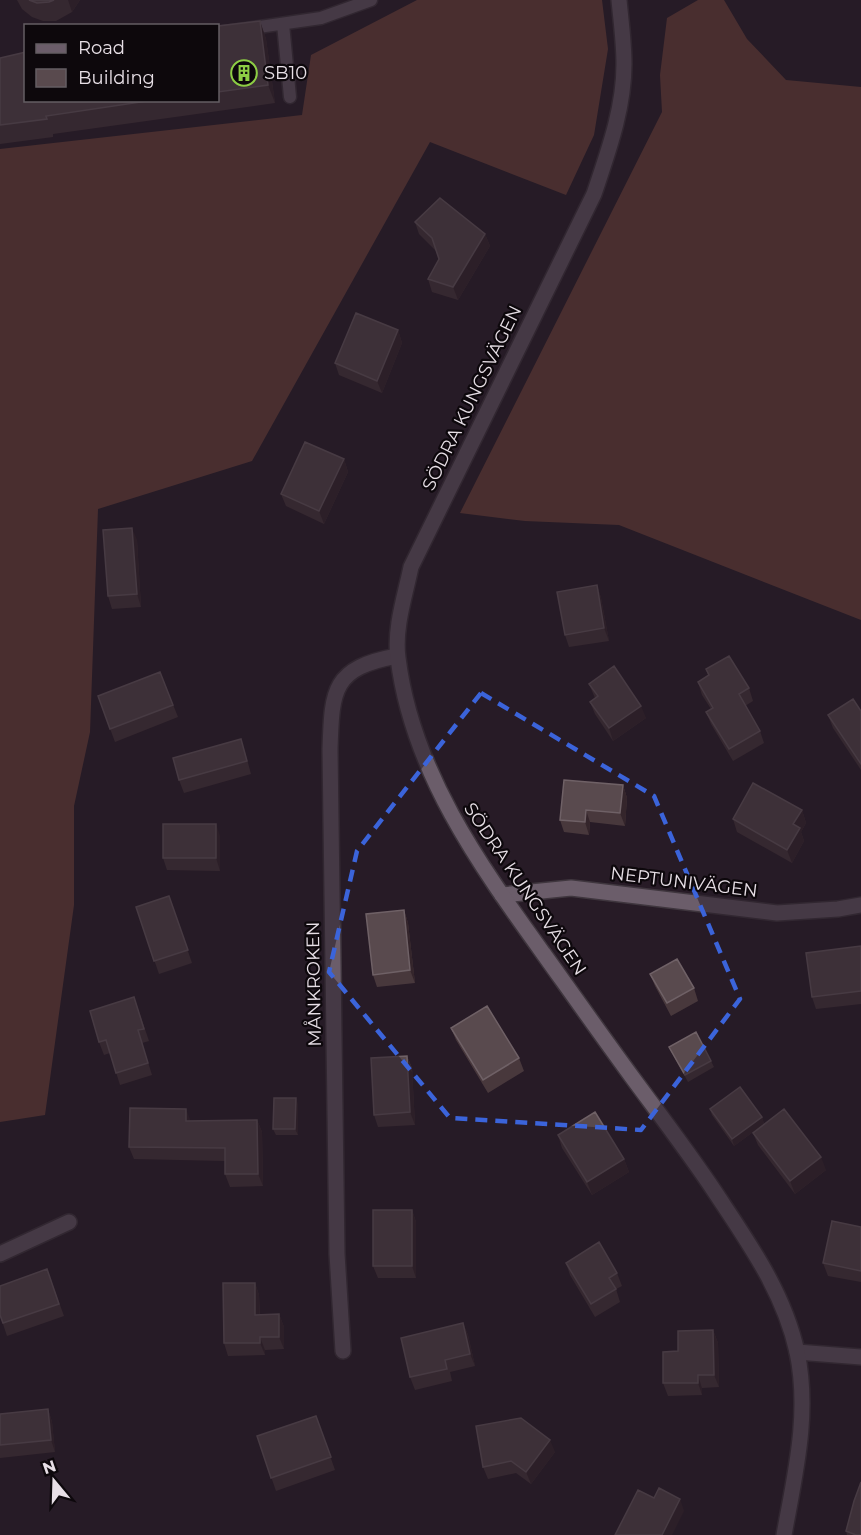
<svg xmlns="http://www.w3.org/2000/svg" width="861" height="1535" viewBox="0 0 861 1535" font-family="Montserrat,sans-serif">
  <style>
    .forest { fill: #73463b }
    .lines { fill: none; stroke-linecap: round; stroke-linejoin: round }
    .service-casing { stroke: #3f363e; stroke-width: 15 }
    .minor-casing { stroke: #3f363e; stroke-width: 18 }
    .tertiary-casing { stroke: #3f363e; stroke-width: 18 }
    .service { stroke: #6b5d6a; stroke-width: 12 }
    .minor { stroke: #6b5d6a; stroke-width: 15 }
    .tertiary { stroke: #6b5d6a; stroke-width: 15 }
    .wall { fill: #48383c }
    .shaded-wall { fill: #34252b }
    .building { fill: #594a4e; stroke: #6f6166; stroke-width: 1.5 }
    .marked { fill: none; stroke: #3b64da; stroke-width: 4.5; stroke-dasharray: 12 8; stroke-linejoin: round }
    .labels { text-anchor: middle; stroke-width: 4.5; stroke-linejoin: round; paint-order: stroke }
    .poi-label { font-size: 18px; fill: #e7dfe6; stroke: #0d080c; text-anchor: start }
    .street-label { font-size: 18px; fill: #e7dfe6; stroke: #0d080c }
  </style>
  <rect width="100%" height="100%" fill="#271b26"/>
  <path class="forest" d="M417,0H602L608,49L594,135L566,195L430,142L252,461L98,509L90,732L74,806V905L45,1115L0,1122V149L302,115L311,55Z
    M698,0H724L747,39L786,80L861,87V620L619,525L525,521L460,513L662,112L660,75L667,18Z"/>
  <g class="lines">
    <g class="service-casing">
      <path id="service" d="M283,24L290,97
        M218,33L321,18L371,0"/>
    </g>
    <g class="minor-casing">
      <path id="minor" d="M502,895L571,888L777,913L838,909L861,905
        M0,1254L69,1222
        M343,1351L337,1254L330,749C332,690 332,668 397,656
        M797,1352L861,1357"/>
    </g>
    <g class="tertiary-casing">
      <path id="tertiary" d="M619,0C621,21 624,43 624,64C624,109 608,152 594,194L411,567C405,596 394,628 398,658C412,771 479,864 543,953C573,995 602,1036 632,1077C660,1115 689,1153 715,1192C748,1242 784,1292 797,1352C810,1414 795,1474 784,1535"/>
    </g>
    <use href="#service" class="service"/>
    <use href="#minor" class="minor"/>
    <use href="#tertiary" class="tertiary"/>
  </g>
  <path class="wall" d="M17,0H80L72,12L56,21H43L32,17L22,9Z
    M260,21L266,39L275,103L53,134V137L0,144V58L26,100H218V26Z
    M415,222L485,234L490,246L458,300L432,292L428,279L439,259L436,251L419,234Z
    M398,330L402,343L382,393L339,375L335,363Z
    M344,459L348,472L324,524L286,506L281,494Z
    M137,540L141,607L112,609L108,596Z
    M597,585L601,598L609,641L569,647L565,635Z
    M706,669L749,688L753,701L745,706L760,731L764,743L733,761L711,724L706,712L711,709L702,695L698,682L708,676Z
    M160,672L178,717L115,742L98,696Z
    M589,684L646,718L613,741L595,714L590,702L595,698Z
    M861,711V770L833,728L828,715Z
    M245,752L251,774L184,793L179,780Z
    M623,785L627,798L625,826L590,822L589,835L564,832L560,820Z
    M802,810L806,823L801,832L804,841L792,863L737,832L733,819Z
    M220,836V871L167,870L163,858Z
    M169,896L192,963L159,974L136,907Z
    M404,910L408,923L415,983L377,987L373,975Z
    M861,946V1004L816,1009L812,997Z
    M650,974L694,988L698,1001L671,1016L655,986Z
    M134,997L149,1041L142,1043L152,1075L120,1085L110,1053L104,1055L99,1042Z
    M451,1028L519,1058L524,1071L488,1093L456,1040Z
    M669,1047L711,1061L714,1067L688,1082L672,1053Z
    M407,1056L412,1068L415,1125L378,1127L374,1115Z
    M298,1104V1135H276L273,1129Z
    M710,1109L762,1117L764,1124L734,1146L712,1115Z
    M257,1120L262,1132L263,1186L230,1187L225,1174V1161L134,1159L129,1147L191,1121Z
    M753,1133L826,1170L795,1194L758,1145Z
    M558,1135L624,1159L629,1172L592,1195L562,1148Z
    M412,1210L416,1222V1278H378L373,1266Z
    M861,1227V1282L828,1276L823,1263Z
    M566,1263L617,1273L622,1286L616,1289L620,1302L595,1317L570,1275Z
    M47,1269L64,1316L7,1336L0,1315Z
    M255,1283L259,1295L260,1315L279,1314L284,1327V1349L265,1350V1355L228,1356L224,1343Z
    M463,1323L468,1335L475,1366L450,1372L452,1381L415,1390L410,1377Z
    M713,1330L718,1343L719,1387L702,1388V1395L668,1396L663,1383L678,1351Z
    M48,1409L52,1422L55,1452L0,1458V1414Z
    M316,1416L335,1470L276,1491L257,1436Z
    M555,1452L531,1484L516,1473L488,1479L483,1467Z
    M846,1531L861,1535H847Z"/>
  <path class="shaded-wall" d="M68,0H80L72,12Z
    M260,21L266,39L275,103L268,85Z
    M485,234L490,246L458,300L453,287Z
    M398,330L402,343L382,393L377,381Z
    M344,459L348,472L324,524L319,511Z
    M132,528L137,540L141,607L137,594Z
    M597,585L601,598L609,641L604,628Z
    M641,706L646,718L613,741L609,728Z
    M623,785L627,798L625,826L620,813Z
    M586,810L590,822L589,835L585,822Z
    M802,810L806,823L801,832L804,841L792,863L787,850L793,824Z
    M216,824L220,836V871L216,858Z
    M404,910L408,923L415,983L410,970Z
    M407,1056L412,1068L415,1125L410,1112Z
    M296,1098L298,1104V1135L295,1129Z
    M186,1109L191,1122L186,1121Z
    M762,1117L764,1124L734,1146L732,1139Z
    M257,1120L262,1132L263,1186L258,1174Z
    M821,1157L826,1170L795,1194L790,1181Z
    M624,1159L629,1172L592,1195L587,1182Z
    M412,1210L416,1222V1278L412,1266Z
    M255,1283L259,1295L260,1327L255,1315Z
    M279,1314L284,1327V1349L279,1337Z
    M463,1323L468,1335L475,1366L470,1354Z
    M713,1330L718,1343L719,1387L714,1375Z
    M260,1337L265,1350V1355L260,1343Z
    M698,1375L702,1388V1395L698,1383Z
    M48,1409L52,1422L55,1452L51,1440Z
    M550,1440L555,1452L531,1484L526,1472Z
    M680,1499L684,1511L672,1535H662Z"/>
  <path class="building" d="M29,0H54L49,2L37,3Z
    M260,21L268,85L218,92V26Z
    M26,52V100H154L46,116L47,119L0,125V58Z
    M440,198L485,234L453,287L428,279L439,259L432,238L415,222Z
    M356,313L398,330L377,381L335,363Z
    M305,442L344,459L319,511L281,494Z
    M132,528L137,594L108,596L103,530Z
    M597,585L604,628L565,635L557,592Z
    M729,656L749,688L739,694L760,731L729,749L706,712L713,708L698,682L709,675L706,669Z
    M614,666L641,706L609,728L590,702L598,696L589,684Z
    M160,672L173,705L110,729L98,696Z
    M853,699L861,711V764L828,715Z
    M241,739L247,761L179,780L173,758Z
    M564,780L623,785L620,813L586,810L585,822L560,820Z
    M753,783L802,810L793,824L800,828L787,850L733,819Z
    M163,824H216V858H163Z
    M169,896L188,950L154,961L136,907Z
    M404,910L410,970L373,975L366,914Z
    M861,946V991L812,997L806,953Z
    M677,959L694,988L667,1003L650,974Z
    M134,997L144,1029L138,1030L148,1063L116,1073L106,1040L99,1042L90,1011Z
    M487,1006L519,1058L483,1080L451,1028Z
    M696,1032L711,1061L685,1075L669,1047Z
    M407,1056L410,1112L374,1115L371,1058Z
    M740,1087L762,1117L732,1139L710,1109Z
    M274,1098H296L295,1129H273Z
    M130,1108L186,1109V1121L257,1120L258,1174H225V1148L129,1147Z
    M784,1109L821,1157L790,1181L753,1133Z
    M595,1112L624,1159L587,1182L558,1135Z
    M373,1210H412V1266H373Z
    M832,1221L861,1227V1271L823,1263Z
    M599,1242L617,1273L609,1278L616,1289L591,1304L566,1263Z
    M47,1269L59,1304L3,1323L0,1315V1286Z
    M223,1283H255V1315L279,1314V1337H260V1343H224Z
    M463,1323L470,1354L445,1360L447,1369L410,1377L401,1338Z
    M713,1330L714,1375H698V1383H663V1352L678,1351V1331Z
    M48,1409L51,1440L0,1445V1414Z
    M316,1416L331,1457L271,1478L257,1436Z
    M521,1418L550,1440L526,1472L511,1461L483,1467L476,1426Z
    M861,1482V1535H856L846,1531L854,1501Z
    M659,1488L680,1499L662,1535H615L638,1490L654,1498Z"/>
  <path d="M0 0H861V1535H0ZM481,693L654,796L740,999L641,1130L450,1118L329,972L357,851Z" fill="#271b26" fill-opacity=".55" fill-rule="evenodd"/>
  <path class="marked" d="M481,693L654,796L740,999L641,1130L450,1118L329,972L357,851Z"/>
  <defs>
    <g id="building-ring" transform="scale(1.35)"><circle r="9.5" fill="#0d080c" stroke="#8dce44" stroke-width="1.5"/><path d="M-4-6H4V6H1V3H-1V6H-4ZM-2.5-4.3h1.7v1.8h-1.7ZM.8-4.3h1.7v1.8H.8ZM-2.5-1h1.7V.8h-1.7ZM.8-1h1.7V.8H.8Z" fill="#8dce44"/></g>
  </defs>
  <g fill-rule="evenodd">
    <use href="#building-ring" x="244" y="73"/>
  </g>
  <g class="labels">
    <g class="poi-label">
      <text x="264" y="79">SB10</text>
    </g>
    <g class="street-label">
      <text transform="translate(472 398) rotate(-64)" y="6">SÖDRA KUNGSVÄGEN</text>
      <text transform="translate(684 882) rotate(7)" y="6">NEPTUNIVÄGEN</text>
      <text transform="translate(525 889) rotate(56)" y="6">SÖDRA KUNGSVÄGEN</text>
      <text transform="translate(314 984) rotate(-91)" y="6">MÅNKROKEN</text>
    </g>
  </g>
  <rect x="24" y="24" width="195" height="78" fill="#0d080c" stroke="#645e63" stroke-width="1.5"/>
  <rect x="36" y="44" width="30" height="9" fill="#6b5d6a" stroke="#645e63" stroke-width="1.5"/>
  <text x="78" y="54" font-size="18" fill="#e7dfe6">Road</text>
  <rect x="36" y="69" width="30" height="18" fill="#594a4e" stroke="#645e63" stroke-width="1.5"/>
  <text x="78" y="84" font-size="18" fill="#e7dfe6">Building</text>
  <g transform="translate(54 1481) rotate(341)" stroke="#0d080c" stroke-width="4.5" paint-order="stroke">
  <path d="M0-4.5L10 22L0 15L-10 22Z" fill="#e7dfe6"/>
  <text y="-9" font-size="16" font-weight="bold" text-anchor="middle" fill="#e7dfe6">N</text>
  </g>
</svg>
